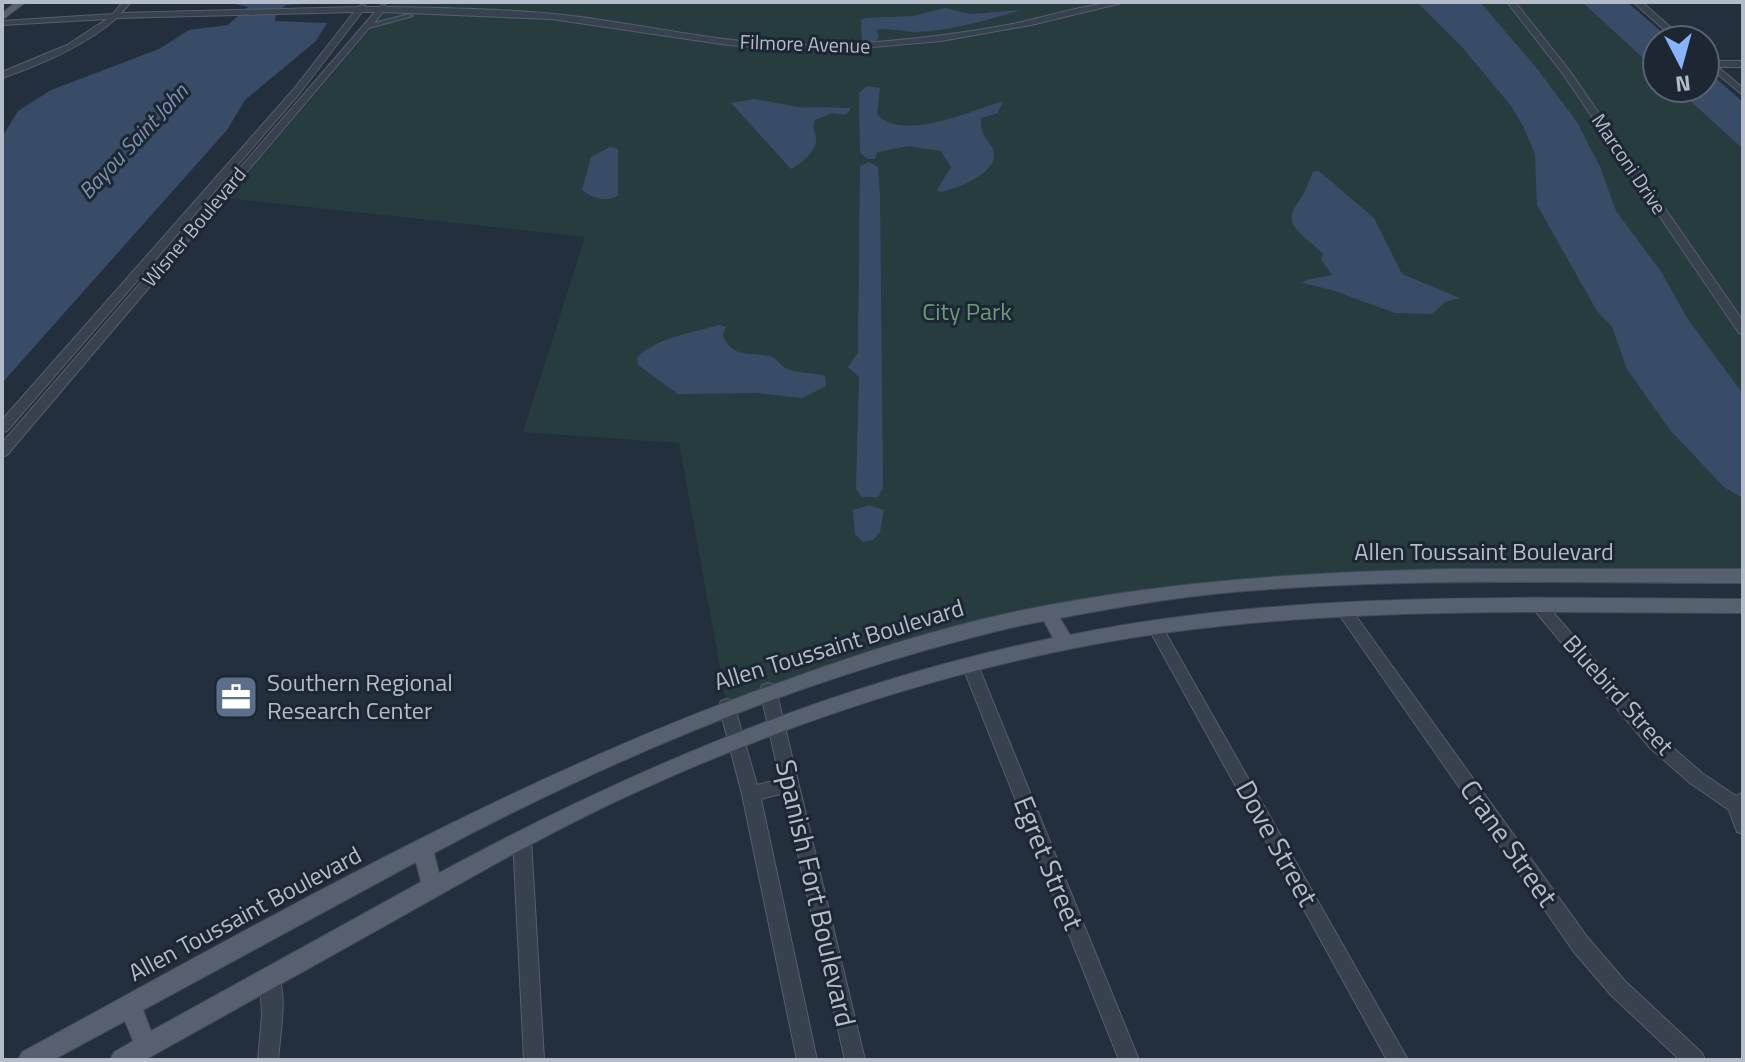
<svg xmlns="http://www.w3.org/2000/svg" width="1745" height="1062" viewBox="0 0 1745 1062" font-family="'Titillium Web',sans-serif">
  <style>
    .green { fill: #263c3f }
    .water { fill: #394c67 }
    .lines { fill: none; stroke-linecap: round; stroke-linejoin: round }
    .minor-casing { stroke: #565f6c; stroke-width: 2 }
    .major-casing { stroke: #414a57; stroke-width: 2 }
    .minor { fill: #38414e; fill-rule: evenodd }
    .major { fill: #56606e; fill-rule: evenodd }
    .labels { text-anchor: middle; stroke-width: 6; stroke-linejoin: round; paint-order: stroke }
    .far-street-label { font-size: 20px; fill: #b4bcc9; stroke: #1d2633 }
    .far-water-label { font-size: 22px; font-style: italic; fill: #7c92b1; stroke: #1d2633 }
    .park-label { font-size: 24px; fill: #6b9a76; stroke: #1d2633 }
    .street-label { font-size: 24px; fill: #b4bcc9; stroke: #1d2633 }
    .poi-label { font-size: 24px; fill: #b4bcc9; stroke: #1d2633; text-anchor: start }
    .near-street-label { font-size: 28px; fill: #b4bcc9; stroke: #1d2633 }
  </style>
  <rect width="100%" height="100%" fill="#242f3e"/>
  <path class="green" d="M394,2H1582L1657,71V88H1676L1743,149V576L1329,579L1048,612L727,706L679,443L523,432L585,237L227,198Z"/>
  <path class="water" d="M227,2H329L286,5L276,13L275,21L327,23L316,41L245,100L227,130L2,383V137L18,111L51,90L159,49L189,30L228,25L248,7Z
    M1417,2H1480L1535,66L1577,122L1600,167L1616,211L1662,273L1687,318L1743,394V498L1724,487L1670,430L1627,369L1612,327L1597,311L1537,205L1535,154L1523,126L1511,106L1462,47Z
    M1582,2H1627L1671,40H1657V71Z
    M945,8L971,14L1021,10C987,20 950,31 914,32C902,32 888,27 876,30L879,37L874,42L862,41L861,20L866,18L913,16Z
    M1705,69L1743,102V149L1676,88H1705Z
    M867,86L880,88L877,114C901,143 974,110 1003,101L998,113L981,118C980,140 991,139 994,153C997,173 957,189 940,192L937,190L951,167L941,151L909,146L877,152L875,159H867L860,152L859,93Z
    M755,99L797,107L851,108L846,115L832,113L815,120C811,129 816,130 816,140C816,151 800,165 791,169L731,103Z
    M610,147L618,149V195C609,203 590,198 582,190L591,157Z
    M869,162L878,167L880,196L883,488L878,497H862L856,489L859,377L848,367L858,353L860,166Z
    M1319,171L1374,218L1402,274L1460,298L1445,302L1432,314L1395,313L1332,290L1302,283L1306,280L1332,275L1321,259L1323,254C1315,245 1306,240 1298,231C1283,215 1298,205 1305,191C1308,185 1310,178 1313,172Z
    M719,325L726,327L723,335C732,360 752,351 772,357C777,359 781,366 787,369C799,374 813,372 825,376L826,386L802,398L758,393L678,394L638,365L637,358C656,337 693,333 719,325Z
    M869,505L884,510L880,532L873,540L863,542L855,534L853,510Z"/>
  <g class="lines">
    <g class="minor-casing">
      <path id="minor" d="M123,2H131L121,13L358,7L363,4L366,7H379L384,4L387,7C451,8 517,9 580,17C656,27 732,45 809,45C876,44 941,37 1007,25C1044,18 1090,2 1126,2L1031,25L941,41L850,49L804,50L728,45L552,19L383,12L374,23L409,14L413,16L369,28L7,455L2,457V443L375,12H362L299,94L7,431L2,432V420L293,90L354,12L117,18C84,46 43,64 2,78V72L67,45L107,19L2,25V21L113,14Z
        M1507,2H1515L1569,70L1743,321V334L1739,333L1563,74Z
        M1633,2H1642L1685,40H1676Z
        M1705,57L1712,61H1743V67H1718L1743,88V95L1705,64Z
        M1540,601L1545,603L1662,738L1702,773L1736,796L1743,792V834L1737,832L1729,810L1690,783L1650,748L1535,611L1533,607L1535,603Z
        M1343,603L1348,605L1588,938L1625,981L1702,1053L1705,1060H1680L1611,995L1574,952L1338,613L1336,609L1338,605Z
        M1155,621L1160,623L1408,1060H1387L1150,631L1147,627L1150,623Z
        M970,658L976,660L978,665L1139,1060H1119L962,665L964,660Z
        M768,683L774,685L776,690L865,1060H845L784,793L761,799L817,1060H797L742,794L719,706L721,701L727,699L733,701L757,785L780,779L760,690L762,685Z
        M522,831L528,833L531,839L544,1060H524L513,839L516,833Z
        M270,968L277,971C288,997 280,1033 278,1060H258L262,1015L260,978L263,971Z"/>
    </g>
    <g class="major-casing">
      <path id="major" d="M16,2H26L2,20V13Z
        M1451,569H1743V583C1573,583 1403,577 1234,592C1175,597 1118,607 1060,618L1070,635C1291,590 1519,598 1743,599V613C1525,612 1305,605 1090,645C937,674 787,724 645,788C557,827 474,876 390,923C308,969 226,1014 145,1060H110L114,1052L133,1041L125,1021L53,1060H18L22,1052C269,918 515,776 781,682C855,655 931,630 1009,613C1154,582 1302,572 1451,569ZM1044,621L1053,638C837,682 633,768 439,873L434,853C590,770 756,698 926,650C966,639 1004,628 1044,621ZM416,862L421,882L151,1031L143,1010Z"/>
    </g>
    <use href="#minor" class="minor"/>
    <use href="#major" class="major"/>
  </g>
  <defs>
    <g id="office-square" transform="scale(2.3)"><rect x="-9" y="-9" width="18" height="18" rx="4" fill="#5c6f8a" stroke="#1d2633"/><path d="M-6-3h4V-5.5h4V-3h4V5H-6ZM-1-4.5V-3h2v-1.5ZM-6 0V1H6V0Z" fill="#fff"/></g>
  </defs>
  <g fill-rule="evenodd">
    <use href="#office-square" x="236" y="697"/>
  </g>
  <g class="labels">
    <g class="far-street-label">
      <text transform="translate(805 44) rotate(2)" y="7">Filmore Avenue</text>
      <text transform="translate(1629 164) rotate(56)" y="7">Marconi Drive</text>
      <text transform="translate(194 227) rotate(-50)" y="7">Wisner Boulevard</text>
    </g>
    <g class="far-water-label">
      <text transform="translate(133 141) rotate(-47)" y="8">Bayou Saint John</text>
    </g>
    <g class="park-label">
      <text x="967" y="320">City Park</text>
    </g>
    <g class="street-label">
      <text x="1484" y="560">Allen Toussaint Boulevard</text>
      <text transform="translate(839 645) rotate(-17)" y="8">Allen Toussaint Boulevard</text>
      <text transform="translate(1618 695) rotate(48)" y="8">Bluebird Street</text>
      <text transform="translate(245 914) rotate(-28)" y="8">Allen Toussaint Boulevard</text>
    </g>
    <g class="poi-label">
      <text x="267" y="691">Southern Regional<tspan x="267" dy="28">Research Center</tspan></text>
    </g>
    <g class="near-street-label">
      <text transform="translate(1277 843) rotate(61)" y="10">Dove Street</text>
      <text transform="translate(1509 843) rotate(55)" y="10">Crane Street</text>
      <text transform="translate(1049 863) rotate(68)" y="10">Egret Street</text>
      <text transform="translate(816 893) rotate(77)" y="10">Spanish Fort Boulevard</text>
    </g>
  </g>
  <rect width="1745" height="1062" fill="none" stroke="#b4bcc9" stroke-width="8"/>
  <g transform="translate(1681 64) rotate(174)"><circle r="38" fill="#1d2633" stroke="#59626f" stroke-width="2"/>
  <path d="M0-6L14 30L0 20L-14 30Z" fill="#8ab4f8"/>
  <text y="-12" font-size="22" font-weight="bold" text-anchor="middle" fill="#b4bcc9">N</text>
  </g>
</svg>
